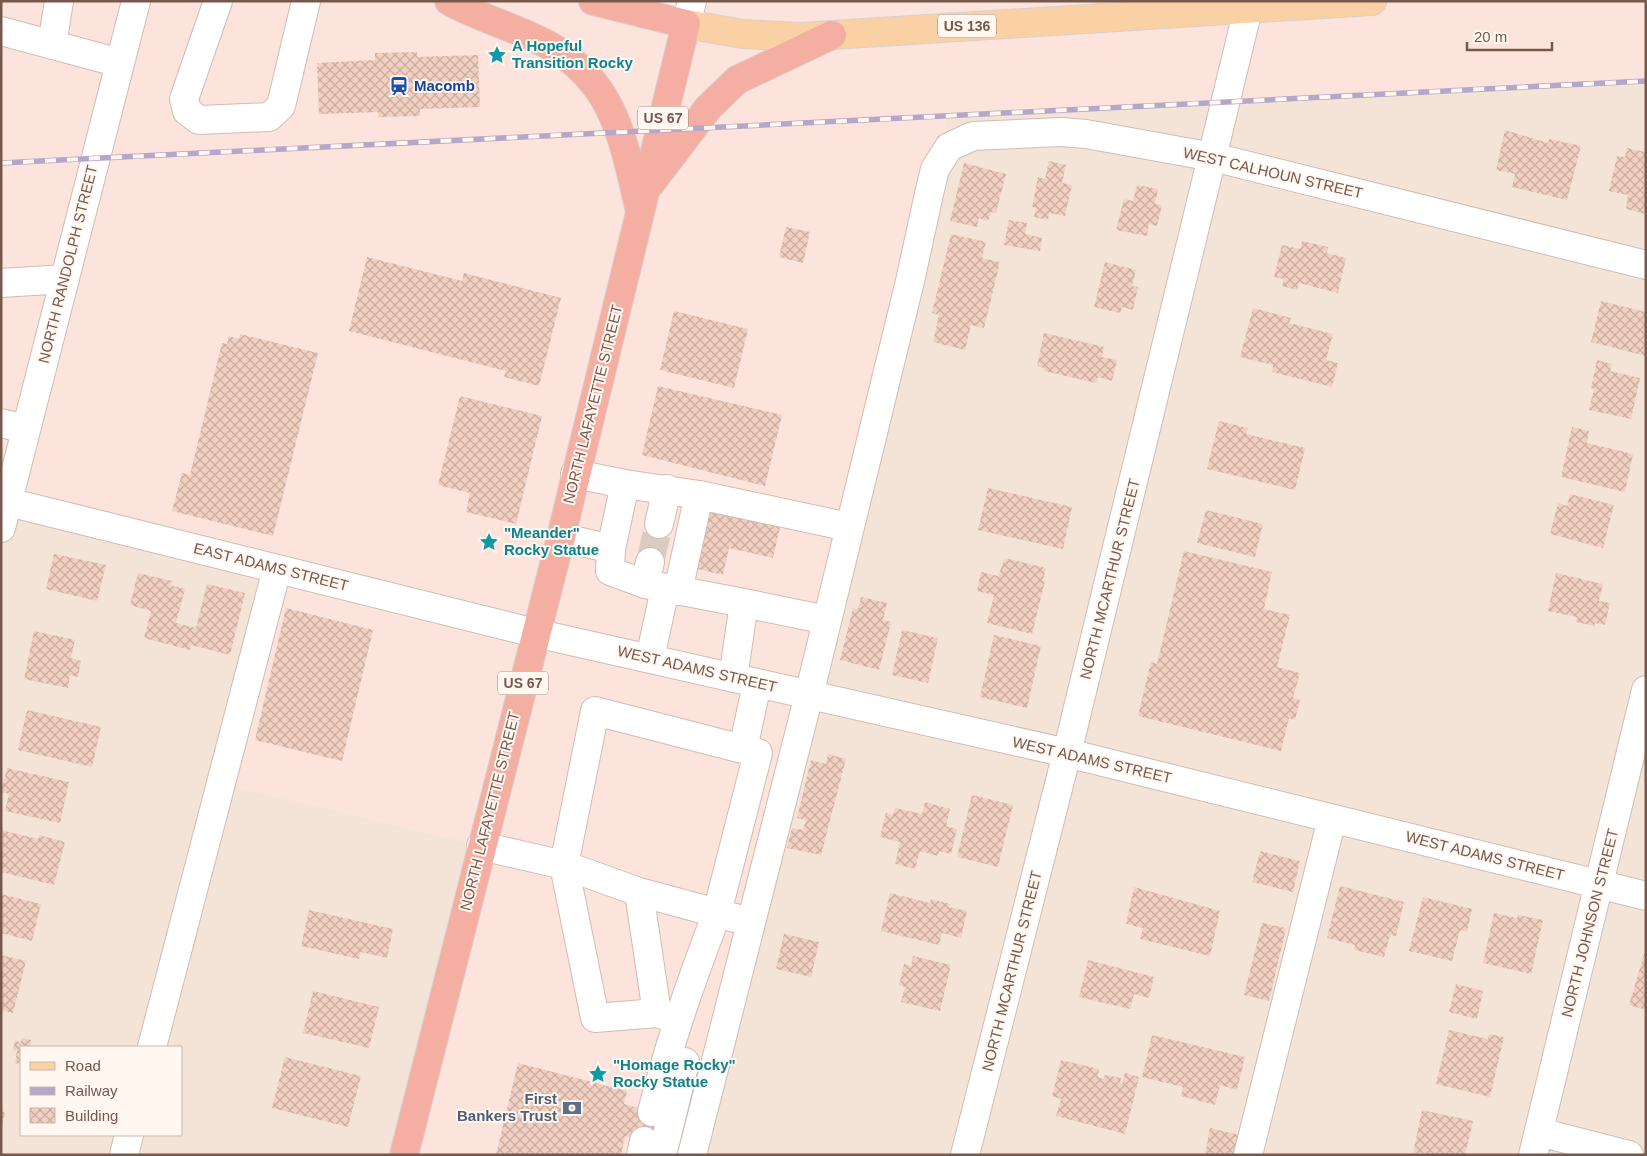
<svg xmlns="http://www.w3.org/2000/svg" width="1647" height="1156" viewBox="0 0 1647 1156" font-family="Arial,sans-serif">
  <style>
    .residential { fill: #f4e4d8; fill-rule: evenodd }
    .commercial { fill: #fce4dd }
    .building { fill: url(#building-cross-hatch) }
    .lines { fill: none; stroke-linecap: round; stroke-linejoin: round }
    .minor-tunnel { stroke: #dbccc2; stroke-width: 28; stroke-dasharray: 28 14; stroke-linecap: butt }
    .minor-casing { stroke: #d1bcb1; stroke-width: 30 }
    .major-casing { stroke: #d9d0cd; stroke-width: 30 }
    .highway-casing { stroke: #d9d0cd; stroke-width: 30 }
    .minor { stroke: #fff; stroke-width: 28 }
    .major { stroke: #f9d1a4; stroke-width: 28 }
    .highway { stroke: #f5afa2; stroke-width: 28 }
    .rail-casing { stroke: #b5a7c7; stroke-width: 5.5 }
    .rail { stroke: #fff7f0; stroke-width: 4; stroke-dasharray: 11; stroke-linecap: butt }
    .labels { text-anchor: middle; stroke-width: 4; stroke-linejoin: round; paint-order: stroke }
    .shield { fill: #fff7f0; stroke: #a0887e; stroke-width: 1 }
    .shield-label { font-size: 14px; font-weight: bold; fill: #77584d }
    .culture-label { font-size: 15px; font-weight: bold; fill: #0d838f; stroke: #fff7f0; text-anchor: start }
    .transit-label { font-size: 15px; font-weight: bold; fill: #164399; stroke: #fff7f0; text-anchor: start }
    .street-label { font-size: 15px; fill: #77584d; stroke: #fff7f0 }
    .service-label { font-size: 15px; font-weight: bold; fill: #4e5e75; stroke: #fff7f0; text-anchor: end }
  </style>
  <defs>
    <pattern id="building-cross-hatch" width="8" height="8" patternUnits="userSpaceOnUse" patternTransform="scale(1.25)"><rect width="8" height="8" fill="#f1d0c1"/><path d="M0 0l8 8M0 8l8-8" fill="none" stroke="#c8ac9f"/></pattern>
  </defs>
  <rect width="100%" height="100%" fill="#fcf3e9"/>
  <path class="residential" d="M1646,81V1155H692L948,116Z
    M1,500L277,569L481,846L404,1155H1ZM21,1047H181V1135H21Z"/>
  <path class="commercial" d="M1,1H593L686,24L692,1H1646V81L948,116L692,1155H404L481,846L221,784L277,569L1,500V163L33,161L1,162Z"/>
  <path class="building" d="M417,52V57L478,55L480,107L420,109V116L378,117V112L319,114L317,63L375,60V53Z
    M1505,130L1548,143L1549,139L1581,146L1567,200L1512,187L1515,174L1496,170Z
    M1627,148L1646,152V214L1626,209L1628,195L1609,191L1617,156L1625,157Z
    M1049,161L1066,165L1062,183L1072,185L1065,216L1049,213L1048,220L1034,217L1036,208L1032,207L1038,177L1045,179Z
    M964,163L1006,174L996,213L991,212L988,221L979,218L977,227L950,221Z
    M1137,185L1158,189L1155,204L1162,205L1157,226L1149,224L1147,236L1116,230L1124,199L1133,201Z
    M1009,220L1027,223L1025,234L1042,238L1040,251L1004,245Z
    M786,227L810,232L803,263L779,257Z
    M951,234L986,242L982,258L1000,262L984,328L971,325L965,350L933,342L939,315L932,313Z
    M1302,241L1328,247L1327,253L1346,258L1338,293L1299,283L1297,290L1282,286L1284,279L1274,277L1282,245L1300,249Z
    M367,257L462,281L464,273L561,298L539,386L504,377L506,371L349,331Z
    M1105,262L1136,270L1132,286L1138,287L1133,310L1122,307L1120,313L1094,307Z
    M1601,301L1646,312V356L1591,342Z
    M1253,308L1291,318L1289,323L1333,334L1326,360L1338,363L1332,387L1272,372L1273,365L1240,357Z
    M674,311L748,329L734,388L660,370Z
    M1044,333L1104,347L1102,357L1117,360L1112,381L1098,377L1096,383L1044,371V368L1037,366Z
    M240,334L318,353L273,536L172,511L182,473L190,475L222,343L227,344L229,336L239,339Z
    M1597,360L1612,364L1610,371L1640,378L1631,419L1589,410L1594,389L1591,388Z
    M658,386L782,415L765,486L642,455Z
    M460,396L542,416L516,524L466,512L470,493L438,485Z
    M1219,421L1248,428L1246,434L1305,448L1295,490L1207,469Z
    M1572,427L1589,431L1587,443L1633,454L1625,492L1561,477Z
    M988,488L1072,507L1063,549L978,530Z
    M1570,494L1614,505L1603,548L1550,534L1558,503L1567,506Z
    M708,502L782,519L773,558L729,548L723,575L693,568Z
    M1206,510L1263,524L1255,557L1197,543Z
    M1184,551L1272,572L1264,609L1290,615L1277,667L1300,673L1293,698L1300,700L1295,720L1289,718L1281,751L1138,716L1151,662L1157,664Z
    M54,554L106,565L97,601L46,589Z
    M1005,558L1046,568L1043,580L1045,581L1032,634L987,623L994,595L977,591L981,572L998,576Z
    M138,573L172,581L170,585L185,589L176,623L196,628L207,584L245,593L230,655L191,645L190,650L144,638L151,611L130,605Z
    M1556,573L1603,584L1599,601L1610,603L1605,625L1595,623L1594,626L1576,622L1577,617L1548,611Z
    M861,597L887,603L883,620L891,622L879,670L840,660L853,608L858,609Z
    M286,608L373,630L342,761L255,740Z
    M902,630L938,638L928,683L892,675Z
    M34,631L75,640L71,658L81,661L78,677L70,675L68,688L24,679Z
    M994,635L1041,646L1027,708L980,697Z
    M27,710L101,727L92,767L18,750Z
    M828,754L846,759L821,855L787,848L792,828L803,830L806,820L797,818L811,760L826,764Z
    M7,768L69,782L60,823L5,811L9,794L1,792Z
    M972,795L1013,805L998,867L957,857Z
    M925,802L950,809L946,826L957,829L951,854L939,851L938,856L920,851L915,869L895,864L900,842L880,837L886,813L893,815L895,808L922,814Z
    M1,830L38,839L39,835L65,842L54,885L1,872Z
    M1260,851L1300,861L1293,892L1252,882Z
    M1340,886L1404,902L1396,936L1390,935L1384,957L1354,950L1355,945L1327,938Z
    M1134,887L1220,911L1210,956L1140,939L1143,928L1126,924Z
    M890,893L930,903L931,899L950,904L949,907L967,911L961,938L942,933L939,945L881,931Z
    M1,894L41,904L32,941L1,933Z
    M1423,897L1472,909L1467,932L1460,930L1452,961L1409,951Z
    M309,910L393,929L387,958L361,952L359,959L301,946Z
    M1494,913L1517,918L1518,915L1543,920L1531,974L1483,963Z
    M1262,923L1286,928L1269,1001L1244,995Z
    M784,934L819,942L811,977L776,969Z
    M1645,951H1646V1010L1629,1005Z
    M1,955L26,961L13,1013L1,1010Z
    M913,956L951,965L940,1011L901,1002L905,987L899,985L904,964L911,966Z
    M1088,960L1154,977L1149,998L1134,994L1130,1009L1079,997Z
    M1456,984L1483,991L1477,1019L1449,1012Z
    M313,991L379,1007L369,1048L303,1033Z
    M1449,1030L1488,1039L1489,1034L1504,1037L1490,1097L1436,1084Z
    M1152,1035L1245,1057L1237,1090L1220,1085L1215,1105L1181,1096L1183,1087L1142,1077Z
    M22,1038L31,1040L30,1047H21V1064L15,1063L17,1051L13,1050L15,1041L21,1042Z
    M285,1057L361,1076L348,1127L272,1108Z
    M1061,1060L1099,1069L1098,1077L1103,1079L1105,1075L1121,1078L1120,1084H1122L1125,1073L1139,1077L1125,1134L1056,1116L1061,1099L1052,1096Z
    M518,1063L627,1091L624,1104L652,1112L664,1144L625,1136L621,1155H496Z
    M1422,1110L1473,1121L1465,1155L1413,1153Z
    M1,1111L5,1112L2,1125L1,1124Z
    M1210,1128L1239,1135L1235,1155H1205Z"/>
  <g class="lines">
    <path class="minor-tunnel" d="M650,562L659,524"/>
    <g class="minor-casing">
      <path id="minor" d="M218,1L184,99L187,111L199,120L269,117L281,106L306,1
        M686,24L692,1
        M1,31L120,63
        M52,45L59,1
        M1,283L65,279
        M1,423L26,429
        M575,474L625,484L699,495L849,527
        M625,484L611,549L610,571L645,584L744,603L733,678
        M8,502L535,633L1067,753L1646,896
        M659,524L667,489
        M1,528L136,1
        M561,537L611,549
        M645,584L650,562
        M678,591L699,495
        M744,603L827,620
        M650,658L665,589
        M743,749L757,684
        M481,846L564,865L595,711L758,753L717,913L639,892L564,865
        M564,865L595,1018L657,1013L677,1019
        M639,892L657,1013
        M152,1047L277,569
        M652,1112C669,1043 692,979 717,913L735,918
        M1539,1132L1629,1155
        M124,1155L129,1135
        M641,1155L644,1141
        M662,1155L685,1062
        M692,1155L809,695L910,281L929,194L935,169L949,147L973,136L1061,132L1086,134L1213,157L1646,265
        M965,1155L1067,753L1250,1
        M1248,1155L1332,819
        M1533,1155L1646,690"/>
    </g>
    <g class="major-casing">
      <path id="major" d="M686,24L743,34L801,37L1372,1"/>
    </g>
    <g class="highway-casing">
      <path id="highway" d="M449,1C481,19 518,28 550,46C615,83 623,140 639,207
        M651,183L708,108L737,80L832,35
        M404,1155L561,537L686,24L593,1"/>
    </g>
    <use href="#minor" class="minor"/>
    <use href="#major" class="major"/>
    <use href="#highway" class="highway"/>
    <g class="rail-casing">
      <path id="rail" d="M1,163L1646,81"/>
    </g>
    <use href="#rail" class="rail"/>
  </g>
  <defs>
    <g id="sight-bare" transform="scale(1.5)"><path d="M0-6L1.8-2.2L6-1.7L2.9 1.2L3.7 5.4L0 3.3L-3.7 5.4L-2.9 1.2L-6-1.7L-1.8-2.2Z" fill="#0f9aa8" stroke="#fff7f0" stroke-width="2.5" paint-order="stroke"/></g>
    <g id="station-bare" transform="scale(1.5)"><path d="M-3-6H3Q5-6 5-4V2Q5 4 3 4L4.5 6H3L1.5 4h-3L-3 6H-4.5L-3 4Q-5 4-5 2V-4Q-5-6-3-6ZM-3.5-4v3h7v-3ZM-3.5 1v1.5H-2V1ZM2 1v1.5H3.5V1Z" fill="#1a4fb4" stroke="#fff7f0" stroke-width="2.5" paint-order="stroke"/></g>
    <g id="bank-bare" transform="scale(1.5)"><path d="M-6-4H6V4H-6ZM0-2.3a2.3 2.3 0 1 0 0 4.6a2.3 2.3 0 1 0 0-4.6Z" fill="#5c6f8a" stroke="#fff7f0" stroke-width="2.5" paint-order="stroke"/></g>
  </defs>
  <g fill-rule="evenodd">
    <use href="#sight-bare" x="497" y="55"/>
    <use href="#station-bare" x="399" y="86"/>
    <use href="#sight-bare" x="489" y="542"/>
    <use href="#sight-bare" x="598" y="1074"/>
    <use href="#bank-bare" x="572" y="1108"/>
  </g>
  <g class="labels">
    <g class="shield">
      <rect x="938" y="14.5" width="58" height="23" rx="4"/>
      <rect x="638" y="106.5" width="50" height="23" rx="4"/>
      <rect x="498" y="671.5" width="50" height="23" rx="4"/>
    </g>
    <g class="shield-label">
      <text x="967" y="31">US 136</text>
      <text x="663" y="123">US 67</text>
      <text x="523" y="688">US 67</text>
    </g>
    <g class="culture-label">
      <text x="512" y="51">A Hopeful<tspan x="512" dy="17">Transition Rocky</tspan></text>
      <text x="504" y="538">"Meander"<tspan x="504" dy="17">Rocky Statue</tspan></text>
      <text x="613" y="1070">"Homage Rocky"<tspan x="613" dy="17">Rocky Statue</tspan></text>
    </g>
    <g class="transit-label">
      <text x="414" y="91">Macomb</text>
    </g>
    <g class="street-label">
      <text transform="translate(1273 173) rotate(13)" y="5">WEST CALHOUN STREET</text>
      <text transform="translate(68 264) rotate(-76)" y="5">NORTH RANDOLPH STREET</text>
      <text transform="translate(593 404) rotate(-76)" y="5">NORTH LAFAYETTE STREET</text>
      <text transform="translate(271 567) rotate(14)" y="5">EAST ADAMS STREET</text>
      <text transform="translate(1110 579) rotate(-76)" y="5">NORTH MCARTHUR STREET</text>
      <text transform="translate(697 669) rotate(13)" y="5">WEST ADAMS STREET</text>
      <text transform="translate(1092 760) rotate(13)" y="5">WEST ADAMS STREET</text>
      <text transform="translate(490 811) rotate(-76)" y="5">NORTH LAFAYETTE STREET</text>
      <text transform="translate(1485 856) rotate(14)" y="5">WEST ADAMS STREET</text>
      <text transform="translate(1590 923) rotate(-76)" y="5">NORTH JOHNSON STREET</text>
      <text transform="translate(1012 971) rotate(-76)" y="5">NORTH MCARTHUR STREET</text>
    </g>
    <g class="service-label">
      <text x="557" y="1104">First<tspan x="557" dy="17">Bankers Trust</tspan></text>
    </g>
  </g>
  <rect width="1647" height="1156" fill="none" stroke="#77584d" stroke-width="5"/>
  <rect x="20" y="1046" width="162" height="90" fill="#fff7f0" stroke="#c9b7af"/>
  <rect x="30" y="1062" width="25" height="8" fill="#f9d1a4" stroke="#c9b7af"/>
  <text x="65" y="1071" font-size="15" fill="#77584d">Road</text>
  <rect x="30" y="1087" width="25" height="8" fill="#b5a7c7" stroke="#c9b7af"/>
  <text x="65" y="1096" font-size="15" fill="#77584d">Railway</text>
  <rect x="30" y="1108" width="25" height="15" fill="url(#building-cross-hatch)" stroke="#c9b7af"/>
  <text x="65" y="1121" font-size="15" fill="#77584d">Building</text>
  <path d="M1467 42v8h85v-8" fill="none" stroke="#77584d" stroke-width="2.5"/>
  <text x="1474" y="42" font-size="15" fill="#77584d" stroke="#fff7f0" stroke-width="4" paint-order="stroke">20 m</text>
</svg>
